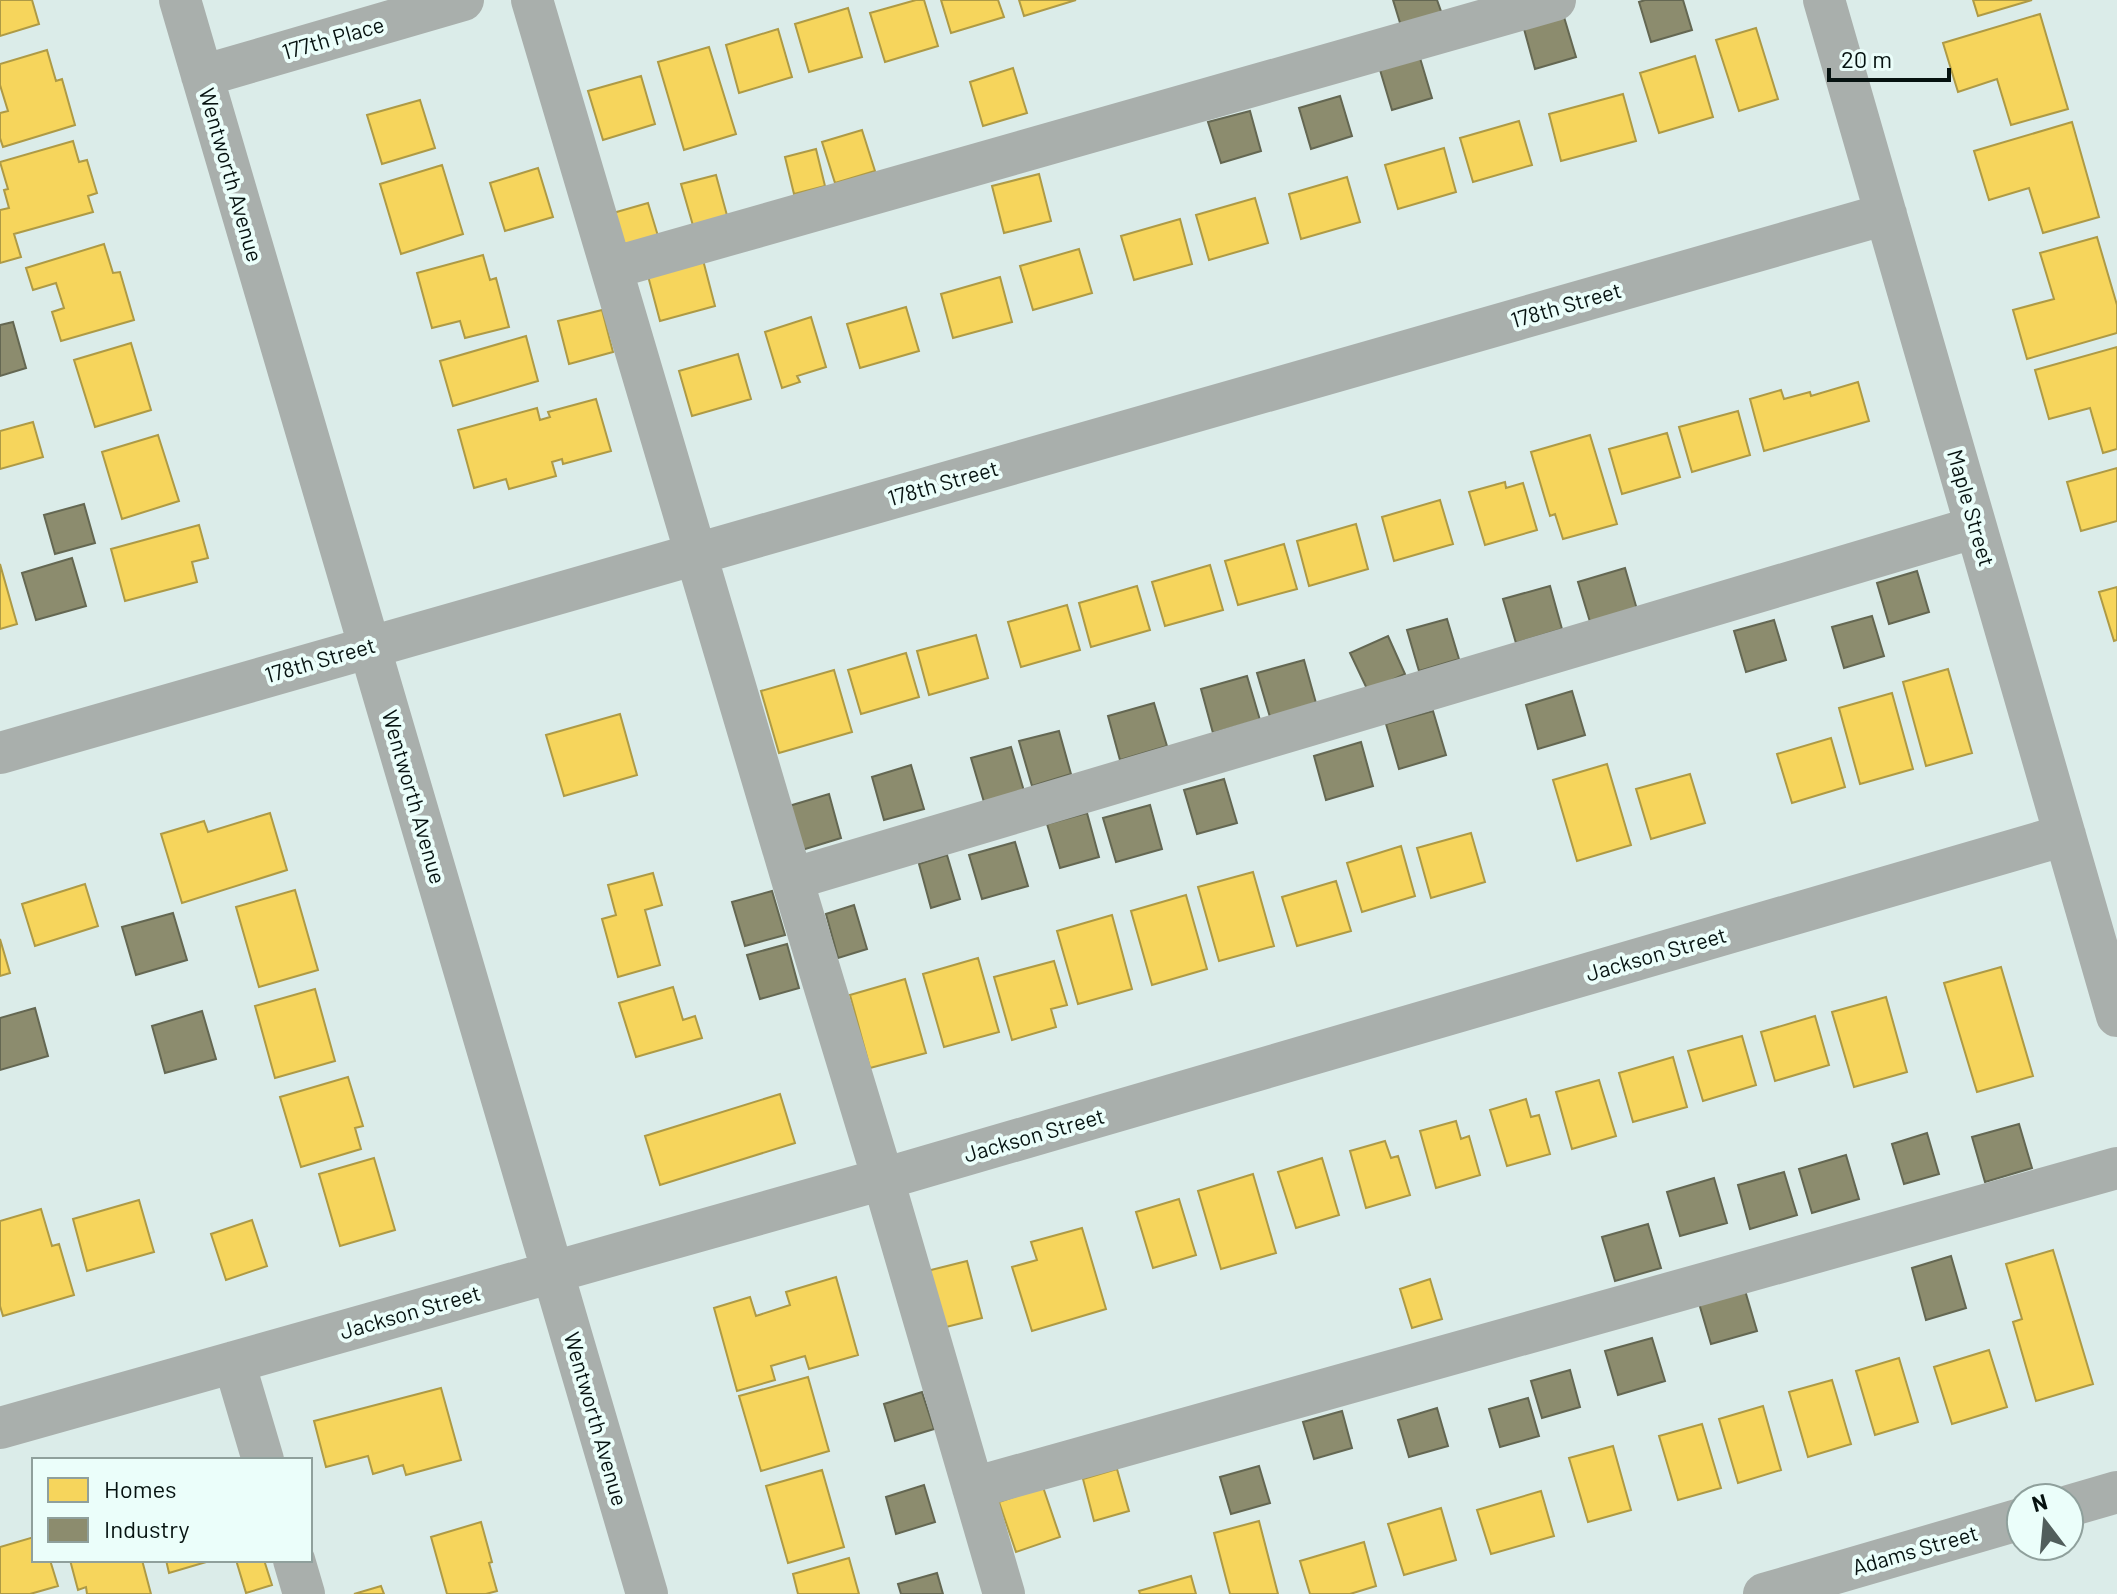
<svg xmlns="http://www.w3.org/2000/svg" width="2117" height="1594" viewBox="0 0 2117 1594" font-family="Barlow,sans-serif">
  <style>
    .homes { fill: #f6d55c; stroke: #ae9a45; stroke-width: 2 }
    .industry { fill: #8c8c6e; stroke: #646752; stroke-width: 2 }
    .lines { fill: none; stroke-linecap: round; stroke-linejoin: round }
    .minor { stroke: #a9afac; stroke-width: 42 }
    .labels { text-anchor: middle; stroke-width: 8; stroke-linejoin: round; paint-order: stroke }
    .street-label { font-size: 22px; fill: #061210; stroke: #ebfefa }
  </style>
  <rect width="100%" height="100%" fill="#dbece9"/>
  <path class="homes" d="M0,0H32L39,24L0,36Z
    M916,0H924L938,46L885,62L870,13Z
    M941,0H998L1004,17L951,33Z
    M1019,0H1076L1024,16Z
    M1973,0H2032L1978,16Z
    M848,8L862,57L809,72L795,24Z
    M2040,14L2068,109L2011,125L1997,79L1958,92L1943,43Z
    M1756,28L1778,99L1739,111L1716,40Z
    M778,29L792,77L739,93L726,45Z
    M709,47L736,134L684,150L658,62Z
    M47,50L56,81L62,79L75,125L3,147L0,138V113L8,111L0,85V64Z
    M1695,56L1713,117L1659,133L1640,73Z
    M1013,68L1027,113L983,126L970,82Z
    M641,76L655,124L603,140L588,91Z
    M1623,94L1636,141L1561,161L1549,114Z
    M420,100L435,148L382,164L367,115Z
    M1519,121L1532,165L1473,182L1460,138Z
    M2072,122L2099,217L2043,233L2029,188L1989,200L1974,151Z
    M862,130L875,171L835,183L822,142Z
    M73,141L79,162L87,160L97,193L88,196L93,212L14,234L21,257L0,263V210L9,208L4,190L8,189L0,162Z
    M1444,148L1456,192L1398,209L1385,165Z
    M816,149L825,186L794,194L785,157Z
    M442,165L463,234L401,254L380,184Z
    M538,168L553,217L505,231L490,183Z
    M1039,174L1051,221L1004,233L992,186Z
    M716,175L728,219L694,229L681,184Z
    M1347,177L1360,222L1301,239L1289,194Z
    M1255,198L1268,243L1209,260L1196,215Z
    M648,203L658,236L622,247L613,213Z
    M1180,219L1192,264L1134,280L1121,236Z
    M2097,237L2117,305V333L2027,359L2013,310L2054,299L2040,253Z
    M104,244L113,273L120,272L134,320L61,341L52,312L64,308L56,283L33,290L26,268Z
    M1079,249L1092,293L1033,310L1020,266Z
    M483,255L490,280L496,278L509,327L465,338L460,321L432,328L417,273Z
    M703,260L715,306L660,321L648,276Z
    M1000,277L1012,322L953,338L941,294Z
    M906,307L919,351L860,368L847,324Z
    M602,310L613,352L569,364L558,321Z
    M811,317L826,367L797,376L800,382L782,388L765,332Z
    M526,336L538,381L453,406L440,361Z
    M131,343L151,410L95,427L74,360Z
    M2117,347V449L2103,453L2090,408L2049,419L2035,370Z
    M738,354L751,399L692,416L679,371Z
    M1858,382L1869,421L1764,451L1750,399L1781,390L1784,399L1810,392L1811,396Z
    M596,399L611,451L563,464L562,459L552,462L556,476L509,489L506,479L474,488L458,430L537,408L540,420L550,417L548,412Z
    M1738,411L1750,455L1692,472L1679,427Z
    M33,422L43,457L0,469V431Z
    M1667,433L1680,477L1622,494L1609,449Z
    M158,435L179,501L122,519L102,452Z
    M1590,435L1617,524L1563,539L1555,514L1550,516L1531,452Z
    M2117,468V521L2081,531L2067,482Z
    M1505,482L1506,488L1523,483L1537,530L1485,545L1469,492Z
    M1440,500L1453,544L1394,561L1382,517Z
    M1356,524L1368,569L1309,586L1297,541Z
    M199,525L208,558L192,562L197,582L125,601L111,549Z
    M1284,544L1297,589L1238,605L1225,561Z
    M0,564L17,624L0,629Z
    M1210,565L1223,610L1165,626L1152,582Z
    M1137,586L1150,630L1091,647L1079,603Z
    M2117,587V640L2114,641L2099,592Z
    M1067,605L1080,650L1021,667L1008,622Z
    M976,635L988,678L929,695L917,651Z
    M906,653L919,697L861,714L848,670Z
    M1948,669L1972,753L1926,766L1903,682Z
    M834,670L852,732L779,753L761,691Z
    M1892,693L1913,769L1860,784L1839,708Z
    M620,714L637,775L564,796L546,735Z
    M1831,738L1845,787L1792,803L1777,754Z
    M1607,764L1631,845L1577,861L1553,780Z
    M1690,774L1705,823L1651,839L1636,789Z
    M270,813L287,870L182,903L161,834L204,821L208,832Z
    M1471,833L1485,882L1431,898L1417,848Z
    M1401,846L1415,896L1362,912L1347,863Z
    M1253,872L1274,946L1219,961L1198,887Z
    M653,873L662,905L645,910L660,965L618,977L602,919L616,915L608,885Z
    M1336,881L1351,931L1297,946L1282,897Z
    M85,884L98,926L35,946L22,904Z
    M295,890L318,970L259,987L236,907Z
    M1186,895L1207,969L1152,985L1131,911Z
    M1112,915L1132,989L1078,1004L1057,931Z
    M0,939L10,973L0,976Z
    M978,958L999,1032L944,1047L923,974Z
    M1054,961L1067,1005L1051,1009L1056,1027L1012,1040L994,977Z
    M2001,967L2033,1076L1977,1092L1944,983Z
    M905,979L926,1053L870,1068L850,995Z
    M673,987L683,1020L695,1016L702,1038L636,1057L619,1003Z
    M315,989L335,1061L275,1078L255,1006Z
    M1886,997L1907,1072L1854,1087L1832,1012Z
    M1815,1016L1829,1065L1775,1081L1761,1032Z
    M1742,1036L1756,1085L1703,1101L1688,1051Z
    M1673,1057L1687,1107L1633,1122L1619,1073Z
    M348,1077L363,1126L355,1128L361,1149L301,1167L280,1097Z
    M1599,1080L1616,1136L1572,1149L1556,1092Z
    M780,1094L795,1143L660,1185L645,1136Z
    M1526,1099L1531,1117L1539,1115L1550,1154L1507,1166L1490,1110Z
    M1456,1121L1461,1139L1469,1136L1480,1175L1436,1188L1420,1131Z
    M1385,1141L1391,1158L1398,1156L1410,1195L1366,1208L1350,1151Z
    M374,1158L395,1230L340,1246L319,1174Z
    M1322,1158L1339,1215L1296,1228L1278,1172Z
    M1253,1174L1276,1253L1221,1269L1198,1191Z
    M1179,1199L1196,1255L1153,1268L1136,1212Z
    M139,1200L154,1252L87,1271L73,1219Z
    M41,1209L52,1246L59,1244L74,1295L3,1316L0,1306V1221Z
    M252,1220L267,1266L226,1280L211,1234Z
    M1082,1228L1106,1309L1032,1331L1012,1267L1037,1260L1031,1242Z
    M2053,1250L2093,1384L2036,1401L2013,1322L2022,1319L2006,1264Z
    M967,1261L982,1318L938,1329L923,1272Z
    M836,1277L858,1355L809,1369L805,1356L771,1366L775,1380L737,1391L714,1308L750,1297L756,1316L790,1305L786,1292Z
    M1430,1279L1442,1319L1412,1328L1400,1289Z
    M1989,1350L2007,1407L1952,1424L1934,1367Z
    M1899,1358L1918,1422L1875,1435L1856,1371Z
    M808,1377L829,1451L761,1471L739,1396Z
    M1832,1380L1851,1444L1808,1457L1789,1392Z
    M441,1388L461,1460L406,1475L403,1465L373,1474L368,1456L326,1467L314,1421Z
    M1763,1406L1781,1470L1738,1483L1719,1419Z
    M1702,1424L1721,1488L1678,1500L1659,1436Z
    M1613,1446L1631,1510L1588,1522L1569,1458Z
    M1117,1469L1129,1511L1094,1521L1083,1479Z
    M822,1470L844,1547L788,1563L766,1486Z
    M1043,1487L1060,1537L1016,1552L999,1502Z
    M1541,1491L1554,1536L1491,1554L1477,1510Z
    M1441,1508L1456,1560L1404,1575L1388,1524Z
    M1259,1521L1278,1594H1230L1214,1533Z
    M481,1522L492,1562L489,1563L497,1591L486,1594H447L431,1537Z
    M34,1537V1560H50L58,1586L30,1594H0V1547Z
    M1364,1542L1376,1586L1350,1594H1310L1300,1561Z
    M849,1558L859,1594H798L793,1574Z
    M70,1560H142L151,1594H87L86,1587L78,1590Z
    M166,1560H213L169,1573Z
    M236,1560H264L272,1585L246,1593Z
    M1191,1576L1196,1594H1140L1139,1591Z
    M381,1586L384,1594H354Z"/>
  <path class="industry" d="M1393,0H1437L1442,14L1401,26Z
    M1645,0H1683L1692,30L1651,42L1639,2Z
    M1564,17L1576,57L1535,69L1524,29Z
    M1420,58L1432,98L1392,110L1380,70Z
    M1340,96L1352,136L1311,149L1299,108Z
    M1250,111L1261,151L1221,163L1208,122Z
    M13,322L26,368L0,376V325Z
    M84,504L95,543L55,554L44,515Z
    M72,558L86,606L36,620L22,573Z
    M1625,568L1638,613L1591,625L1578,582Z
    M1917,571L1929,612L1889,624L1877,583Z
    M1550,586L1562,629L1516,643L1503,599Z
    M1872,616L1884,656L1844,668L1832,627Z
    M1447,619L1459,659L1419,671L1407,630Z
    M1774,620L1786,660L1746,672L1734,631Z
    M1388,636L1405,674L1368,691L1350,653Z
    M1304,660L1316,703L1270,717L1257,673Z
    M1247,676L1260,720L1213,733L1201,689Z
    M1572,691L1585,735L1538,749L1526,705Z
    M1154,703L1167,746L1120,760L1108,716Z
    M1433,711L1446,755L1399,769L1386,724Z
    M1059,731L1071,774L1032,786L1019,741Z
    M1361,742L1373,786L1326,800L1314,756Z
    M1011,747L1024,791L984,802L971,758Z
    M911,765L924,809L884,820L872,777Z
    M1224,779L1237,823L1197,834L1184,790Z
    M829,794L841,838L802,850L789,806Z
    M1150,805L1162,849L1116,862L1103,818Z
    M1087,813L1099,857L1060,868L1047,824Z
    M1015,842L1028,886L982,899L969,855Z
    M947,855L960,899L931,908L919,864Z
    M772,891L785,935L745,946L732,902Z
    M854,905L867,949L838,958L826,914Z
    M173,913L187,960L136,975L122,927Z
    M787,944L799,988L760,999L747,955Z
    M35,1008L48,1056L0,1070V1018Z
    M202,1011L216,1059L165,1073L152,1026Z
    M2019,1124L2032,1168L1985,1182L1972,1137Z
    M1927,1133L1939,1174L1904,1184L1892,1144Z
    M1846,1155L1859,1199L1812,1213L1799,1169Z
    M1784,1172L1797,1215L1750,1229L1738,1185Z
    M1714,1178L1727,1223L1680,1236L1667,1192Z
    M1648,1224L1661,1268L1615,1281L1602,1237Z
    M1951,1256L1966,1308L1926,1320L1912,1268Z
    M1744,1287L1757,1331L1711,1344L1698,1300Z
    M1652,1338L1665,1381L1618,1395L1605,1351Z
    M1570,1370L1580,1407L1542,1418L1531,1381Z
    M922,1392L934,1429L895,1441L884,1404Z
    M1528,1398L1539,1436L1500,1447L1489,1409Z
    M1437,1408L1448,1446L1409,1457L1398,1420Z
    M1342,1411L1352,1448L1314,1459L1303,1422Z
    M1259,1466L1270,1503L1231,1514L1220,1477Z
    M924,1485L935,1522L896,1534L886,1497Z
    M937,1573L943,1594H901L898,1584Z"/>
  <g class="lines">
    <path class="minor" d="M180,0L647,1594
      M532,0L792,879L883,1179L1004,1594
      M1824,0L2117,1016
      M202,76L463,0
      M612,268L1555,0
      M0,753L1886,214
      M792,879L1976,527
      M234,1362L263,1460
      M0,1428L883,1179L2065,835
      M973,1488L2117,1168
      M2069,1506L2117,1492
      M294,1560L304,1594
      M1764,1594L2021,1519"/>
  </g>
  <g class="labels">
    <g class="street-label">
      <text transform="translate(333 38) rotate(-16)" y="8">177th Place</text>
      <text transform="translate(231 175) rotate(74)" y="8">Wentworth Avenue</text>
      <text transform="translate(1566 305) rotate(-16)" y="8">178th Street</text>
      <text transform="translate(943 483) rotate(-16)" y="8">178th Street</text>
      <text transform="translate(1971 508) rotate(74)" y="8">Maple Street</text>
      <text transform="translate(320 660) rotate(-16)" y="8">178th Street</text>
      <text transform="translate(414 797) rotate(74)" y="8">Wentworth Avenue</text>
      <text transform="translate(1656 954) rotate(-16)" y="8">Jackson Street</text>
      <text transform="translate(1034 1135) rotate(-16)" y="8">Jackson Street</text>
      <text transform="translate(410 1312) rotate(-16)" y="8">Jackson Street</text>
      <text transform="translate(596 1419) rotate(74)" y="8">Wentworth Avenue</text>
      <text transform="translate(1915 1550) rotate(-16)" y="8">Adams Street</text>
    </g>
  </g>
  <rect x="32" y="1458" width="280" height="104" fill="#ebfefa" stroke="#8fa09c" stroke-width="2"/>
  <rect x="48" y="1478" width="40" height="24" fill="#f6d55c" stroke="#8fa09c" stroke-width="2"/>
  <text x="104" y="1498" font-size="24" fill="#061210">Homes</text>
  <rect x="48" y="1518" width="40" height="24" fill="#8c8c6e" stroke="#8fa09c" stroke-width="2"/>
  <text x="104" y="1538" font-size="24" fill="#061210">Industry</text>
  <g transform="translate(2045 1522) rotate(344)"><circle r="38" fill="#ebfefa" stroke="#8fa09c" stroke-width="2"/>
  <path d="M0-6L14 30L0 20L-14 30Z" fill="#515e5c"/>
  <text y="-12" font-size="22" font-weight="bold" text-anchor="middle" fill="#061210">N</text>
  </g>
  <path d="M1829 68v12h120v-12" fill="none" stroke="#061210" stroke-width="4"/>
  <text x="1841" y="68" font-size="24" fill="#061210" stroke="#ebfefa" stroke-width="6" paint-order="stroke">20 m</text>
</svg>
